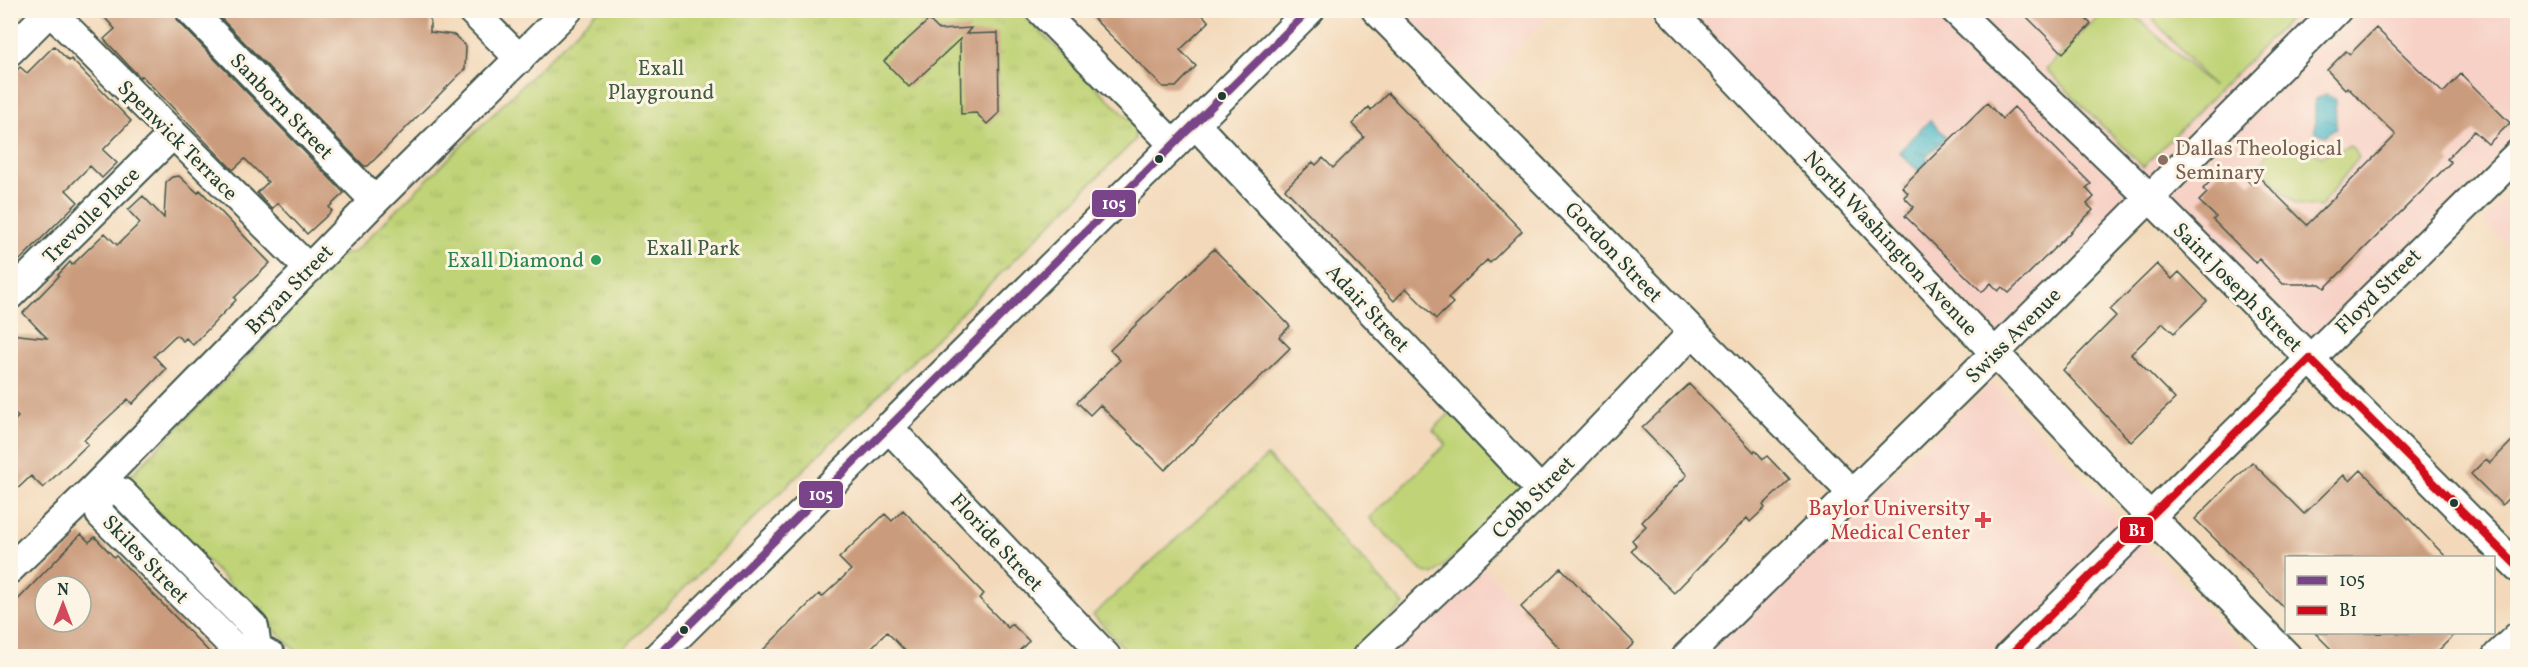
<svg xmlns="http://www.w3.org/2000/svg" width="2528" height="667" viewBox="0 0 2528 667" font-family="Vollkorn,serif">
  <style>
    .built { fill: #f7d1c6 }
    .grass { fill: #c0d377; stroke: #708856; stroke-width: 1.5 }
    .park { fill: url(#park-tufts); stroke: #708856; stroke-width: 1.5 }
    .water { fill: url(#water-ripples); stroke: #377c80; stroke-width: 1.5 }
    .building { fill: #cb9b7d; fill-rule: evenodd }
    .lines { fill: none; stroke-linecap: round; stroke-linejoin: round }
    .minor-casing { stroke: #3f5448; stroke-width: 32 }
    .minor { stroke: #fff; stroke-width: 28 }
    .bus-1-casing { stroke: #fcf5e5; stroke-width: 12 }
    .bus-2-casing { stroke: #fcf5e5; stroke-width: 12 }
    .bus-1 { stroke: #794489; stroke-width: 8 }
    .bus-2 { stroke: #d1091b; stroke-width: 8 }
    .bus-dot { fill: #1f3d34; stroke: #fcf5e5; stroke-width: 2 }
    .education-dot { fill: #8d6e63; stroke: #fcf5e5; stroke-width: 2 }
    .leisure-dot { fill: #2e9e5b; stroke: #fcf5e5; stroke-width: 2 }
    .health-dot { fill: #e0444e; stroke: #fcf5e5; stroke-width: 2 }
    .labels { text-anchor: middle; stroke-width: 6; stroke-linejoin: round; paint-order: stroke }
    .park-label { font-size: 21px; fill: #3f5b41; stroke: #fcf5e5 }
    .street-label { font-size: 21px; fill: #1f3d34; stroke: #fcf5e5 }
    .education-label { font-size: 21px; fill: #785e54; stroke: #fcf5e5; text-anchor: start }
    .leisure-label { font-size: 21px; fill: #27864d; stroke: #fcf5e5; text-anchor: end }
    .health-label { font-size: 21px; fill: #be3a42; stroke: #fcf5e5; text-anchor: end }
    .line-badge { stroke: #fcf5e5; stroke-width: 2 }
    .badge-label { font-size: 16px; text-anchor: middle; font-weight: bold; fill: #fff }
  </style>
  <defs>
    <pattern id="park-tufts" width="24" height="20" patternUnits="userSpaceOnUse" patternTransform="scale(1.5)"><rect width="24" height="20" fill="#c0d377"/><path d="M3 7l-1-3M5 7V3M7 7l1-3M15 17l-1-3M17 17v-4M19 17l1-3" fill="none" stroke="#a5b668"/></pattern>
    <pattern id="water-ripples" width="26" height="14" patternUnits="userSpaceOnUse" patternTransform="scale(1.5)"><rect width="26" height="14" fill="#4fbacb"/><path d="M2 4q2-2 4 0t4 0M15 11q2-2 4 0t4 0" fill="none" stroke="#4198a6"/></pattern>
  </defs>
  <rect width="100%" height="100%" fill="#fcf5e5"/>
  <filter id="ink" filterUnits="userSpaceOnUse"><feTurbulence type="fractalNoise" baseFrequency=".0167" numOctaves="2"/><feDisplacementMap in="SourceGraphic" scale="12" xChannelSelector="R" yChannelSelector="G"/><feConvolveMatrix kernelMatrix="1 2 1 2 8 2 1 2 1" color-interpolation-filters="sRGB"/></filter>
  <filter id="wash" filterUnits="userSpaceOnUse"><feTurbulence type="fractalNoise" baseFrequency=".008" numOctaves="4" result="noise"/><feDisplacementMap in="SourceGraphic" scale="24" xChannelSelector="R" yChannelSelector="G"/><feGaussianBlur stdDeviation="1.35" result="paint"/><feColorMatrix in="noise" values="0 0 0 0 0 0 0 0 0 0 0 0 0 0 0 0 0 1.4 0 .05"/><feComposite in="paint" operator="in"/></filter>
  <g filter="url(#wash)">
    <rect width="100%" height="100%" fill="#f3d9ba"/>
    <path class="built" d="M1399,11H1555L1479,88Z
      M1685,11H2517V139L2315,345L2153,181L2001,338Z
      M2517,187V256L2483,221Z
      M1992,383L2249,656H1697Z
      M1483,565L1562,656H1384Z"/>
    <path class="grass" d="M2105,11H2130L2213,87L2146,11H2298L2143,167L2046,69Z
      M2284,141L2301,144L2321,156L2350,146L2359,157L2320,207L2297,204L2259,167L2270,150Z
      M1452,411L1529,489L1433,575L1422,571L1370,518L1446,444L1433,430Z"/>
    <path class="park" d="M597,11H1019L1135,125V140L616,656H301L126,480L288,316L292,303L339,256L354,252Z
      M1267,456L1404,605L1347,656H1131L1093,615Z"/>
    <path class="water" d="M2326,94L2335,100L2336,129H2333L2325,136L2315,131V100Z
      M1930,120L1946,137L1926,157L1928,160L1918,171L1899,152Z"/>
    <g id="blocks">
      <path class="building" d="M98,10H174L178,21L344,193L329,207L332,211L307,234L278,203L272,209L257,193L268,182L245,159L233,170L142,76L140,77L129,66L104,39L115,29Z
        M213,10H424L430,16V32L454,35L466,46L465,69L368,166H364Z
        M1085,10H1198L1209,22L1180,50L1196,66L1176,87H1163Z
        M2020,10H2077L2091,24L2063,53Z
        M929,20L939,30L971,28L966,34L998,33L999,113L987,124L976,113L961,114L960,39L909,87L884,61Z
        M2376,28L2443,93L2461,74L2510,123L2488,144L2474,131L2447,159L2451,162L2325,288L2320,284H2283L2259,259L2256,263L2213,220L2216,217L2199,201L2207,193L2203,189L2223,168L2230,175L2236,169L2251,184L2258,176L2307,225L2396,135L2347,87L2345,89L2327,70L2346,51L2350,54Z
        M54,46L69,61L71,59L131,121L103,150L117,163L102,178L90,166L66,190L78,202L10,270V77L20,67L27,73Z
        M1388,93L1522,231L1490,263L1487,260L1448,298L1453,303L1436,319L1406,288L1394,301L1285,189L1313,162L1316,165L1323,158L1333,168L1364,137L1352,124L1369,107L1371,110Z
        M1987,103L2002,119L2014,107L2091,184L2086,188L2094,197L2087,204L2093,210L2009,293L2002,287L1998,291L1991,283L1982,292L1905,216L1914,207L1904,197L1908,193L1902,187Z
        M179,176L198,193L200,190L270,263L234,298L236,300L193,345L186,338L183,341L176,335L154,356L166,369L132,404L128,399L84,440L88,444L43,488L31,476L10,496V425L18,417L10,410V334L47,338L23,313L59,276L58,275L70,262L72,265L105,233L117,245L140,223L128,210L143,196L164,218L166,182L172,177Z
        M1214,249L1290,326L1279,337L1290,348L1165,470L1100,405L1090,415L1077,402L1120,360L1110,350Z
        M2157,264L2172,279L2179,272L2207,301L2174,333L2163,323L2131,354L2175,399L2131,442L2063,370L2116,316L2110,310Z
        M1689,384L1754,452L1755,450L1763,459L1767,456L1790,480L1763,505L1765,508L1750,522L1747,518L1674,593L1631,551L1636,545L1632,540L1646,526L1642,522L1687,475L1642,428Z
        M2517,436V489L2502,505L2471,474L2486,459L2490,463Z
        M2252,462L2304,514L2344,475L2350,481L2361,470L2447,558H2286V610L2195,519Z
        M903,510L984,594L979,598L1008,628L1012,624L1029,641L1013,657H911L887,632L862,657H756L819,594L822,597L851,570L839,558L885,514L892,521Z
        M81,534L89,542L95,537L114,557L116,556L214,657H10V608ZM45,586H81V622H45Z
        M1561,568L1634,643L1620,657H1568L1521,607Z
        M2315,633H2456L2432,657H2339Z"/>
    </g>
  </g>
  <g filter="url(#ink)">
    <use href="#blocks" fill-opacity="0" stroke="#3f5448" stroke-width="1.5"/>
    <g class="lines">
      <g class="minor-casing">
        <path id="minor" d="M49,10L309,269
          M190,10L375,201
          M471,10L520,59
          M1040,10L1174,145
          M1376,10L1852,493
          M1670,10L2133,499L2287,656
          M1955,10L2150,198L2518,568
          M10,51L50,11
          M1195,124L1541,491
          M10,295L172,135
          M888,427L1106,656
          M10,569L95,487L375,201L568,10
          M257,648L254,627L121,492L95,487L100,514L235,648H257L271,656
          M658,656L1310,10
          M1367,656L1541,491L1693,332
          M1687,656L1995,353L2337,10
          M2009,656L2518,154
          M2497,656L2518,636"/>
      </g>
      <use href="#minor" class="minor"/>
      <g class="bus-1-casing">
        <path id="bus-1" d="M658,656L1309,10"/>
      </g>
      <g class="bus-2-casing">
        <path id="bus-2" d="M2009,656L2310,359L2518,567"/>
      </g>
      <use href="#bus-1" class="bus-1"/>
      <use href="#bus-2" class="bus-2"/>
    </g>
  </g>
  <g class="bus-dot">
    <circle cx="1222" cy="96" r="5"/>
    <circle cx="1159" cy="159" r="5"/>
    <circle cx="2454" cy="503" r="5"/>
    <circle cx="684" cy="630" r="5"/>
  </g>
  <circle class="education-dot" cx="2163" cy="160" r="6"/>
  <circle class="leisure-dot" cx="596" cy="260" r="6"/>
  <path class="health-dot" d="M1980 511h6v6h6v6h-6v6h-6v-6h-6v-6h6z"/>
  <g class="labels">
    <g class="park-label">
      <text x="661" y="75">Exall<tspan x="661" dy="24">Playground</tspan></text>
      <text x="693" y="255">Exall Park</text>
    </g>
    <g class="street-label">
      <text transform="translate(282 106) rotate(46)" y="7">Sanborn Street</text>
      <text transform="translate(178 140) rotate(45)" y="7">Spenwick Terrace</text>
      <text transform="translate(91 215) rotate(-45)" y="7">Trevolle Place</text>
      <text transform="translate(1891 243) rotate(47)" y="7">North Washington Avenue</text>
      <text transform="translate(1614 252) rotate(46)" y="7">Gordon Street</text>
      <text transform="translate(2238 287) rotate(45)" y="7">Saint Joseph Street</text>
      <text transform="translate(289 289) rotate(-46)" y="7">Bryan Street</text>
      <text transform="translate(2378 291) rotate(-45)" y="7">Floyd Street</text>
      <text transform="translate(1368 308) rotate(47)" y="7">Adair Street</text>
      <text transform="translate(2013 335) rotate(-45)" y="7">Swiss Avenue</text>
      <text transform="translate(1533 497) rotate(-45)" y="7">Cobb Street</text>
      <text transform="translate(997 542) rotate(47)" y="7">Floride Street</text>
      <text transform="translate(146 559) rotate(46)" y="7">Skiles Street</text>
    </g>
    <g class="education-label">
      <text x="2175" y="155">Dallas Theological<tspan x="2175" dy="24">Seminary</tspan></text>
    </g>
    <g class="leisure-label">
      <text x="584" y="267">Exall Diamond</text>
    </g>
    <g class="health-label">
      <text x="1970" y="515">Baylor University<tspan x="1970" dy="24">Medical Center</tspan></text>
    </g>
  </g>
  <g class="line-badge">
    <rect x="1091" y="189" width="46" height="29" rx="6" fill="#794489"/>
    <rect x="798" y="480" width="46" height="29" rx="6" fill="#794489"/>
    <rect x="2119" y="516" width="35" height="28" rx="6" fill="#d1091b"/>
  </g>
  <g class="badge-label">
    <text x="1114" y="209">105</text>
    <text x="821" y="500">105</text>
    <text x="2137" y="536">B1</text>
  </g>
  <rect width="2528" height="667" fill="none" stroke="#fcf5e5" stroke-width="36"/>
  <rect x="2285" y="556" width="210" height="78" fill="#fcf5e5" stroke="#a4ab9e" stroke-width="1.5"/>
  <rect x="2297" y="576" width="30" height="9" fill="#794489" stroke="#a4ab9e" stroke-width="1.5"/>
  <text x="2339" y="586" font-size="18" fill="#1f3d34">105</text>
  <rect x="2297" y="606" width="30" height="9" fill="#d1091b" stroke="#a4ab9e" stroke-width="1.5"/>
  <text x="2339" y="616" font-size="18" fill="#1f3d34">B1</text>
  <g transform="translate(63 604)"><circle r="28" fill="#fcf5e5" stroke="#a4ab9e" stroke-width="1.5"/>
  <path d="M0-4.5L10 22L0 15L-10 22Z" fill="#d1495b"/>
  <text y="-9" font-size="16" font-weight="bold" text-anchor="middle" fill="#1f3d34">N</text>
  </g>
</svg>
